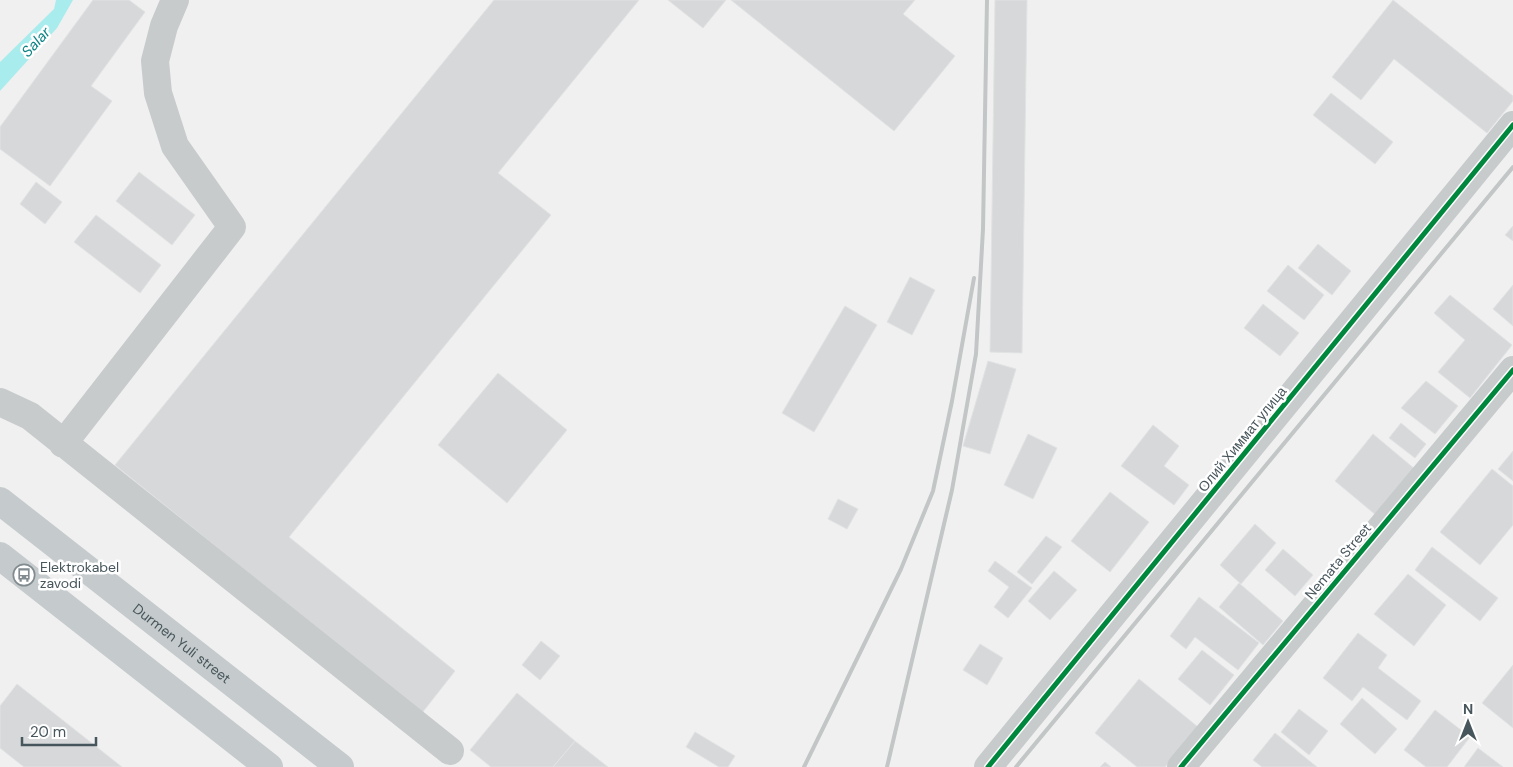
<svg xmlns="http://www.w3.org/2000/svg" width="1513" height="767" viewBox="0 0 1513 767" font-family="'DM Sans',sans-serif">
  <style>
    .water { fill: #a9eced }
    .building { fill: #d6d8d9; stroke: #e1e2e3 }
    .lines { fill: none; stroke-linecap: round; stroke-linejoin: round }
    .minor { stroke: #c7cbcc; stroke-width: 28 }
    .major { stroke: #c5cacc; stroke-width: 28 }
    .rail { stroke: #c3c6c6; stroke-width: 4 }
    .cycleway-casing { stroke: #fff; stroke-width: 8 }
    .cycleway { stroke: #00873e; stroke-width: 5 }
    .labels { text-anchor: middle; stroke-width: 5; stroke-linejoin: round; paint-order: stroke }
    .street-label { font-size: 14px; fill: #47565c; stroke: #fff }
    .poi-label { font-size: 14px; fill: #47565c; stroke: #fff; text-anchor: start }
    .water-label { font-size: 15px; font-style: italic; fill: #0d8284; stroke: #fff }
  </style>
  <rect width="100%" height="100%" fill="#f0f0f0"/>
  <path class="water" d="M56,0H73L57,28L0,91V62L54,9Z"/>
  <path class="building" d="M93,0H129L145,12L91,86L112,101L50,186L0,149V127Z
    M494,0H639L498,173L551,215L289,537L455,671L422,713L115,465Z
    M668,0H726L703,28Z
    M731,0H915L903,14L955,56L894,131Z
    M995,0H1027L1022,353L990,352Z
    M1393,0L1513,96V101L1487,133L1394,59L1361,100L1332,77Z
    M1331,93L1393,142L1375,164L1313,115Z
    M139,172L195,215L172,245L116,201Z
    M36,182L62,202L45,224L20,204Z
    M96,215L161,265L140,293L74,242Z
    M1513,226V241L1505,235Z
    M1318,244L1351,271L1332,295L1298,268Z
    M1288,265L1324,295L1304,320L1267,291Z
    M910,277L935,290L912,335L887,322Z
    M1513,285V326L1493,309Z
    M1450,295L1512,345L1470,398L1438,372L1465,340L1434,313Z
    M1263,304L1299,333L1280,356L1244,328Z
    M845,306L877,325L814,432L782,413Z
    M988,361L1016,369L990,454L963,446Z
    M498,373L567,430L507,503L438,445Z
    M1426,381L1458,406L1435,434L1401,408Z
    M1401,423L1426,444L1415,458L1389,438Z
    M1153,425L1179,446L1164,466L1189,485L1174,505L1121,466Z
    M1028,434L1057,448L1033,499L1004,485Z
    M1373,434L1416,470L1377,516L1335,481Z
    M1513,451V481L1498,469Z
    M1492,469L1513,486V525L1480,565L1440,532Z
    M1110,492L1149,522L1110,572L1071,541Z
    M838,499L858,509L847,529L828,519Z
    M1255,524L1276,543L1241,584L1220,565Z
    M1046,536L1062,547L1032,584L1017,572Z
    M1432,547L1498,598L1480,621L1415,570Z
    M1283,549L1313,575L1295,596L1265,570Z
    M995,561L1032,588L1008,618L994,607L1009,587L988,571Z
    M1054,571L1077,590L1050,620L1028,601Z
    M1408,574L1446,605L1414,646L1374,614Z
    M1239,583L1283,621L1263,645L1219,607Z
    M1199,597L1259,643L1238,670L1195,637L1186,649L1170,636Z
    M1358,633L1387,655L1378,668L1421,701L1407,720L1363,687L1352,701L1323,678Z
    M541,641L560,656L540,680L522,665Z
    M980,644L1003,658L987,685L963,670Z
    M1202,650L1234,675L1210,705L1178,679Z
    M1513,665V728L1482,703Z
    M1139,679L1198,727L1165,767H1137L1095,733Z
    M17,684L122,767H24L0,748V706Z
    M517,693L575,741L553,767H491L470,750Z
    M1362,698L1397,729L1375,754L1340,724Z
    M1299,709L1328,731L1309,755L1281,732Z
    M1435,710L1470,737L1447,767H1426L1404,750Z
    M695,732L735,756L728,767H719L686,747Z
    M1275,733L1317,767H1262L1253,760Z
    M575,741L608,767H553Z
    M1478,748L1503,767H1464Z
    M1105,762L1111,767H1100Z"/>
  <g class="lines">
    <path class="minor" d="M0,402L30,416L450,751
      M63,444L232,227L175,146L158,93L155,61L164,26L175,0
      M988,767L1513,125
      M1181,767L1513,370"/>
    <g class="major">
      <path id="s1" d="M0,501L340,767"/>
      <path d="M0,556L269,767"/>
    </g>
    <path class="rail" d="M804,767L901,569L933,491L952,401L974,278
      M887,767L952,490L976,354L983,229L987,0
      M1016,767L1513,167"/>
    <g class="cycleway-casing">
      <path id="cycleway" d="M988,767L1513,125
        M1181,767L1513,370"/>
    </g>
    <use href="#cycleway" class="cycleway"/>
  </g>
  <defs>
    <g id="bus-ring" transform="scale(1.125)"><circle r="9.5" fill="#fff" stroke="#828c90" stroke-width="1.5"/><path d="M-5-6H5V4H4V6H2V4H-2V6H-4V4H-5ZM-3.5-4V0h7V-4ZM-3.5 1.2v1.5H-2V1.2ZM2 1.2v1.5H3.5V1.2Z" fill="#828c90"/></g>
  </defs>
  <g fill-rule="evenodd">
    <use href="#bus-ring" x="24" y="575"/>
  </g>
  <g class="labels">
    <g class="street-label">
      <text transform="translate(1242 439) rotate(-51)" y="5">Олий Химмат улица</text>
      <text transform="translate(1338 561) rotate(-50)" y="5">Nemata Street</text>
      <text dy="5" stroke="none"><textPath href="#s1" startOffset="231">Durmen Yuli street</textPath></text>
    </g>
    <g class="poi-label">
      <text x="40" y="572">Elektrokabel<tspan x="40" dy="16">zavodi</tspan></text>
    </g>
    <g class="water-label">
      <text transform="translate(36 42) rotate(-47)" y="5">Salar</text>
    </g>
  </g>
  <g transform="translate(1468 722)" stroke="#ffffff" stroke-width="4" paint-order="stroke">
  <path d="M0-4L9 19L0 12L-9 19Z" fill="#47565c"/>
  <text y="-8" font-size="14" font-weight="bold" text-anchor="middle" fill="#47565c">N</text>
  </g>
  <path d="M22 737v8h74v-8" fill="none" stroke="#47565c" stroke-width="2.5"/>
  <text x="30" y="737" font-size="15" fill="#47565c" stroke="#ffffff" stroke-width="4" paint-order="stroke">20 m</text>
</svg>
